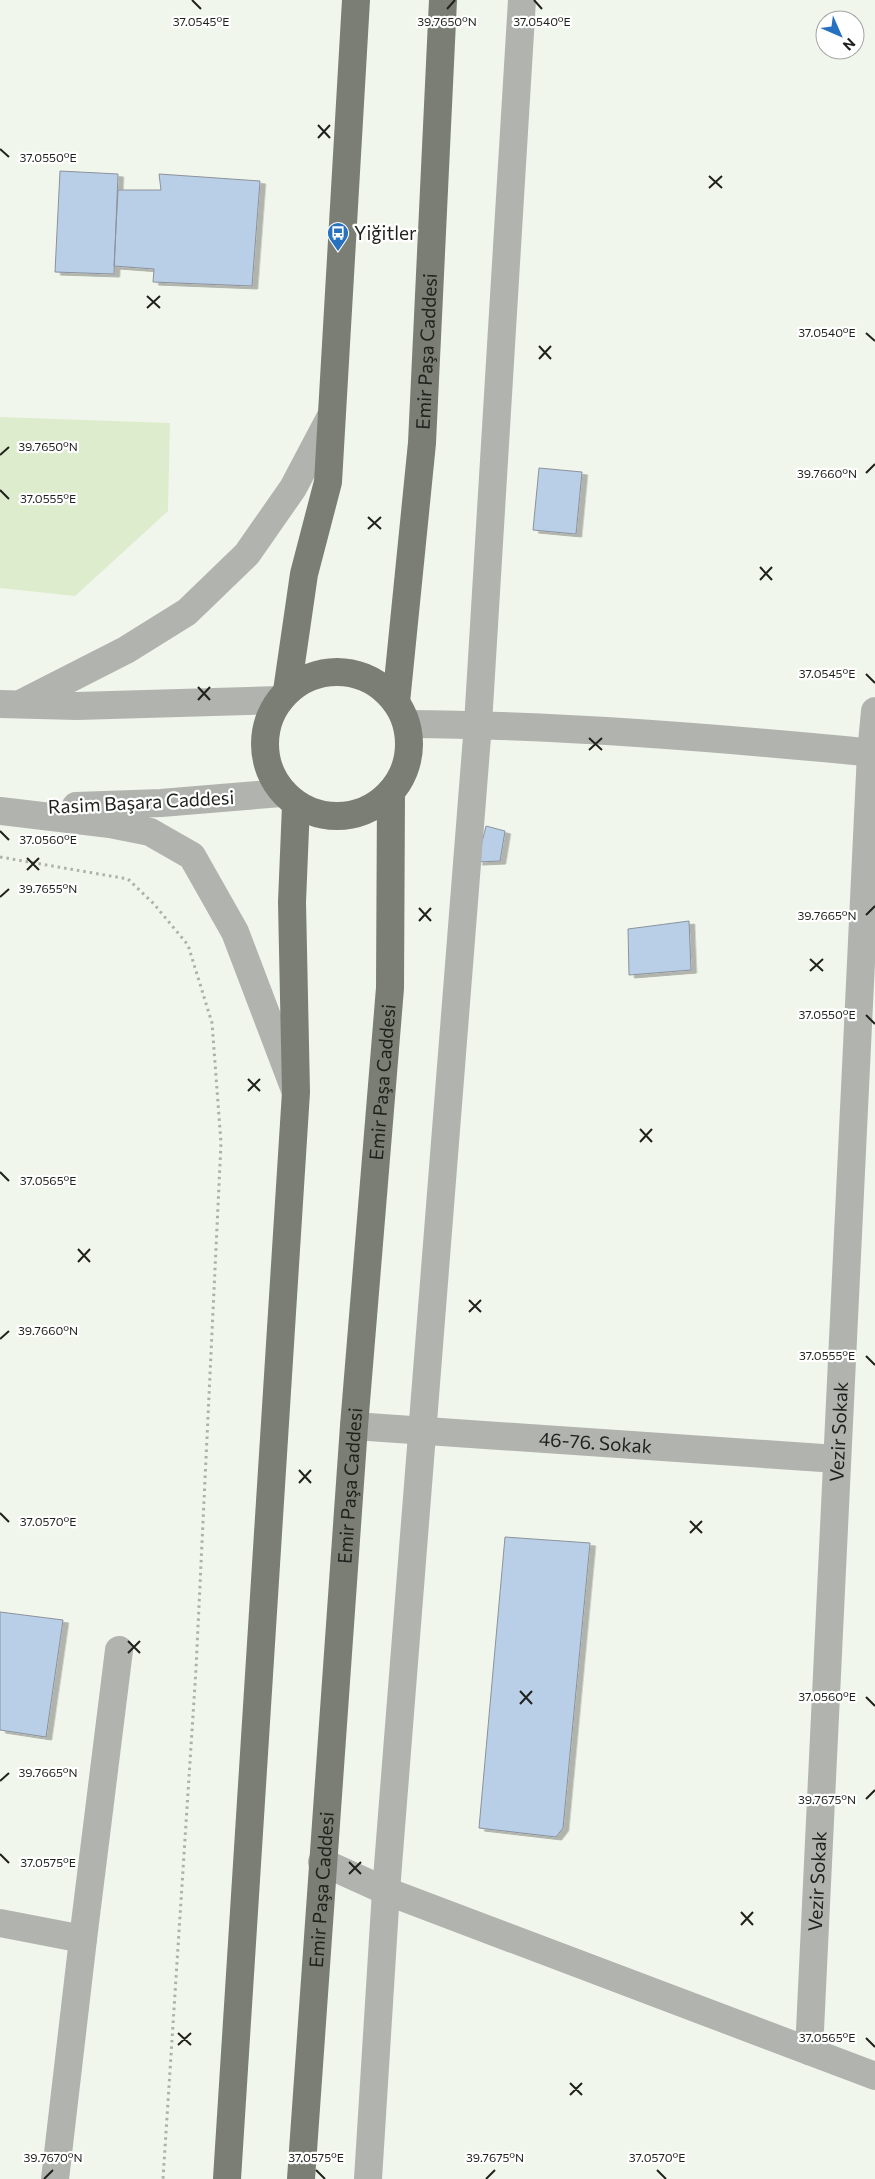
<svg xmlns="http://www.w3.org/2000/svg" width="875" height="2179" viewBox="0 0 875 2179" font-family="Commissioner,sans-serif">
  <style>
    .green { fill: #deecce }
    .building { fill: #b9cee7; stroke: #8b929b; filter: url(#shadow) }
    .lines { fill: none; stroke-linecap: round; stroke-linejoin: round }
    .path { stroke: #adb2a9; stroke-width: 3; stroke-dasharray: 2.5 4; stroke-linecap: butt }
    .minor { stroke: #b1b3af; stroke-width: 28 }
    .tertiary { stroke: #b1b3af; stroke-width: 28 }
    .primary { stroke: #7a7e75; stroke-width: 28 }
    .ticks { fill: none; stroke: #1f211d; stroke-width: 2 }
    .labels { text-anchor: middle; stroke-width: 4.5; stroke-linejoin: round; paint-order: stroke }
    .poi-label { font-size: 19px; fill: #1f211d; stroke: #fff; text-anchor: start }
    .street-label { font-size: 19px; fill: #1f211d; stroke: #fff }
    .ticks-label { font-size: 12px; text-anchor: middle; fill: #1f211d; stroke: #fff; stroke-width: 4.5; stroke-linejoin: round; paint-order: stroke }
  </style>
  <defs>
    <filter id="shadow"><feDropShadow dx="5.5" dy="3" stdDeviation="0" flood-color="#0004"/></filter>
  </defs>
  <rect width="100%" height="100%" fill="#f0f6eb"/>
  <path class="green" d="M0,417L170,423L168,511L75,596L0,588Z"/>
  <path class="building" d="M60,171L118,174L114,274L55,272Z
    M159,174L260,181L252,286L153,282L154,269L114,266L118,190H161Z
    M539,468L582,472L576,534L533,530Z
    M486,826L505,831L500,861L477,862Z
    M689,921L691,970L629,975L628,929Z
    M505,1537L590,1543L563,1828L556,1837L479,1828Z
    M0,1612L63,1620L46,1737L0,1730Z"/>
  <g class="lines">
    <path class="path" d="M0,857L128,879L154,904L188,945L212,1023L221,1143L196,1669L163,2179"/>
    <g class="minor">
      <path id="s1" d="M354,1426L837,1459"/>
      <path d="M322,1862L386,1891L875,2076"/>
      <path d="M0,1923L83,1939L119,1650"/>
      <path id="s2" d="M809,2051L871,753L875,711"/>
      <path d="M55,2179L83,1939"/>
      <path d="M368,2179L386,1891L478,724L522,0"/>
    </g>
    <path class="tertiary" d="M0,704L77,706L280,700
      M20,704L126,650L187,612L247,554L293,488L331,416
      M407,724C563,725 719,738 875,753
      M76,806L161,803L281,793
      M0,811L110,824L150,832L192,856L235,932L295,1090"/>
    <g class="primary">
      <circle cx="337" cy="744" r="72"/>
      <path d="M287,691L304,574L328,482L356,0"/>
      <path id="s3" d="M396,702L422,443L443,0"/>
      <path d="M227,2179L296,1092L292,902L296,805"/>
      <path id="s4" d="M301,2179L354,1426L390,988L391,792"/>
    </g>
  </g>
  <path class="ticks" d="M192,0L201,9M534,0L542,9M447,9L455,0M318,125L330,138M318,138L330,125M0,149L9,157M709,176L722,188M709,188L722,176M147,296L160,308M147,308L160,296M866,333L875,341M539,346L551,359M539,359L551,346M0,455L9,447M866,473L875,464M0,490L9,499M368,517L381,529M368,529L381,517M760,567L772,580M760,580L772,567M866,674L875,683M198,687L210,700M198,700L210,687M589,738L602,750M589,750L602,738M0,831L9,840M27,858L39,870M27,870L39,858M0,897L9,889M419,908L431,921M866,915L875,906M419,921L431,908M810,959L823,971M810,971L823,959M866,1015L875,1024M248,1079L260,1091M248,1091L260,1079M640,1129L652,1142M640,1142L652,1129M0,1172L9,1181M78,1249L90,1262M78,1262L90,1249M469,1300L481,1312M469,1312L481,1300M0,1339L9,1331M866,1356L875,1365M299,1470L311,1483M299,1483L311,1470M0,1513L9,1522M690,1521L702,1533M690,1533L702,1521M128,1641L140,1653M128,1653L140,1641M520,1691L532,1704M866,1697L875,1706M520,1704L532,1691M0,1781L9,1773M866,1799L875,1790M0,1854L9,1863M349,1862L361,1874M349,1874L361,1862M741,1912L753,1925M741,1925L753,1912M178,2033L191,2045M866,2038L875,2047M178,2045L191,2033M570,2083L582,2095M570,2095L582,2083M316,2170L325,2179M657,2170L666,2179M44,2179L53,2170M486,2179L495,2170"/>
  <defs>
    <g id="bus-pin" transform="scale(1.125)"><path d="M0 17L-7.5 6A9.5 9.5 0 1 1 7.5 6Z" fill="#2771c1" stroke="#fff"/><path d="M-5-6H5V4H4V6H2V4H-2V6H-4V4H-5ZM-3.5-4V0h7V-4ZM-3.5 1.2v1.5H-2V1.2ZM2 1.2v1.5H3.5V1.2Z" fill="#fff"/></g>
  </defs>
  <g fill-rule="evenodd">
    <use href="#bus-pin" x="338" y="233"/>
  </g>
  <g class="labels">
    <g class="poi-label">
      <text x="354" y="240">Yiğitler</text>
    </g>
    <g class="street-label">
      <text dy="7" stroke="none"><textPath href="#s3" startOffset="352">Emir Paşa Caddesi</textPath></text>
      <text transform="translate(141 802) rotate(-3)" y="7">Rasim Başara Caddesi</text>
      <text dy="7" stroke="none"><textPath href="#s4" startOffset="1100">Emir Paşa Caddesi</textPath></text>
      <text dy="7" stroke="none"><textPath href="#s2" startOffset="620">Vezir Sokak</textPath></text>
      <text dy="7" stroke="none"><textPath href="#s1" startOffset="242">46-76. Sokak</textPath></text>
      <text dy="7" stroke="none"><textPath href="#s4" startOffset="695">Emir Paşa Caddesi</textPath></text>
      <text dy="7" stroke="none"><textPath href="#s2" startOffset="170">Vezir Sokak</textPath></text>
      <text dy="7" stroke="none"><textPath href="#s4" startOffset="290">Emir Paşa Caddesi</textPath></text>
    </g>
  </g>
  <g class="ticks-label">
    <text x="201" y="26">37.0545°E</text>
    <text x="447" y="26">39.7650°N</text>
    <text x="542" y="26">37.0540°E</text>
    <text x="48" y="162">37.0550°E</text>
    <text x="827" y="337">37.0540°E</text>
    <text x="48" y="451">39.7650°N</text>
    <text x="827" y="478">39.7660°N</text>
    <text x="48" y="503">37.0555°E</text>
    <text x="827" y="678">37.0545°E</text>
    <text x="48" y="844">37.0560°E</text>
    <text x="48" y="893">39.7655°N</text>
    <text x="827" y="920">39.7665°N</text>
    <text x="827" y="1019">37.0550°E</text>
    <text x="48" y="1185">37.0565°E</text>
    <text x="48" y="1335">39.7660°N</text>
    <text x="827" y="1360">37.0555°E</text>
    <text x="48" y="1526">37.0570°E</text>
    <text x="827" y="1701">37.0560°E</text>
    <text x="48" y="1777">39.7665°N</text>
    <text x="827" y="1804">39.7675°N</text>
    <text x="48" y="1867">37.0575°E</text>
    <text x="827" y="2042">37.0565°E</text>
    <text x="53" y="2162">39.7670°N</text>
    <text x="316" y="2162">37.0575°E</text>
    <text x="495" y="2162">39.7675°N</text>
    <text x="657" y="2162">37.0570°E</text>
  </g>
  <g transform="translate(840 35) rotate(135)"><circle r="24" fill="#ffffff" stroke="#a5a6a5"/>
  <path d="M0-4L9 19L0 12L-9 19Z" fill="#2771c1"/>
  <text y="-8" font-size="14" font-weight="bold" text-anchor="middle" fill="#1f211d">N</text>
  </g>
</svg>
